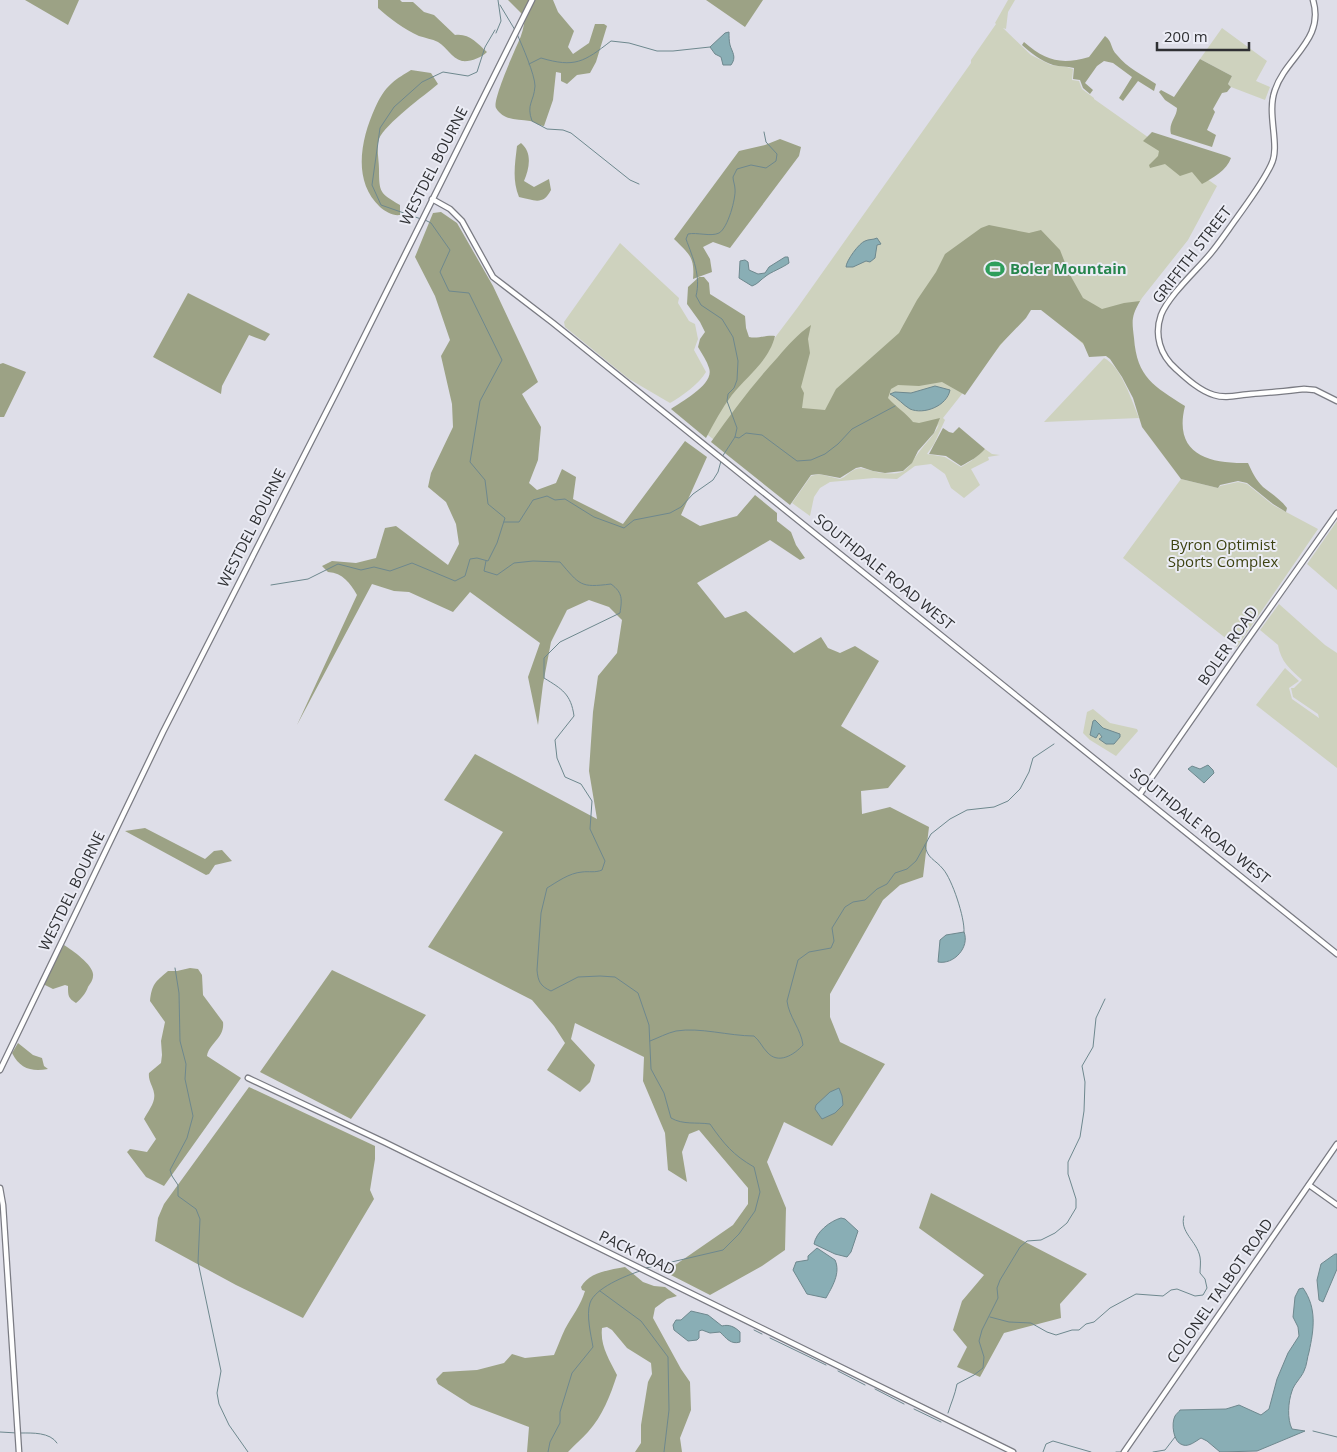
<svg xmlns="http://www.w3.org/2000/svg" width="1337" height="1452" viewBox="0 0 1337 1452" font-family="'Open Sans',sans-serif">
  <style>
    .green { fill: #ced2be }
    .forest { fill: #9ca285 }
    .water { fill: #89aeb5; stroke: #6e888e }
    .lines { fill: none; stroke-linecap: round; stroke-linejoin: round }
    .stream { stroke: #6e888e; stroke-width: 1 }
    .tertiary-casing { stroke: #7a7b83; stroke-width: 7 }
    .secondary-casing { stroke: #7a7b83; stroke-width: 7 }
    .tertiary { stroke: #fff; stroke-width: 4.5 }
    .secondary { stroke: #fff; stroke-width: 4.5 }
    .labels { text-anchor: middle; stroke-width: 4; stroke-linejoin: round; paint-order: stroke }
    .street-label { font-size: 15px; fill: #2f3033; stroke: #ebecf5 }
    .leisure-label { font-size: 15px; font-weight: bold; fill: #27864d; stroke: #ebecf5; text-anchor: start }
    .park-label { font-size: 15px; fill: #3c4210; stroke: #ebecf5 }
  </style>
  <rect width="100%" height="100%" fill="#dedee8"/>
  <path class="green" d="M1008,0H1015L1008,12L1006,29L1003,28L1031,55L1051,65L1067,67L1073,69L1072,80L1079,81L1082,89L1094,98V99L1217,186L1188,240L1142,298L1110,352H1092L1048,313L1033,304L943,418L945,420L934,444L927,454L945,457L961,467L971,461L985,449L992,454L1000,455L988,457L989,460L971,469L980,485L964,498L951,488L945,474L931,464L915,466L897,479L874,478L830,482L820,488L814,497L810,516L792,503L811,476L819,474L840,479C846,477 850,471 856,469C863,466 875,473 883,473C907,476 907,468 919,452C926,442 935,435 939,424L932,433L858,465L811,473L790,499L704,432L798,307L971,63V60L996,24L995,23Z
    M1222,28L1267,61L1256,81L1270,87L1265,100L1231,87L1228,84L1232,76L1200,59Z
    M620,243L679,298L678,303L689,321L695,324L698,339L694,350L706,372C699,384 682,396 670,403L629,379L565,327L564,322Z
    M1104,358C1121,366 1132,401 1139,418L1044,422Z
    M1181,479L1218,488L1220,486L1238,482L1247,484L1273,505L1318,529L1237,647L1123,558Z
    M1337,521V590L1307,564Z
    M1279,604L1325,645L1337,653V768L1256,705L1285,668L1299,681L1289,688L1292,699L1319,718L1318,714L1293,697L1291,688H1294L1302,680C1290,669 1281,662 1278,645L1260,630Z
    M1093,709L1110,723L1137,729L1138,731L1116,756L1090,740L1083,733L1087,712Z"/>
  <path class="forest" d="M25,0H79L68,25Z
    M378,0H400L402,2H413L424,12L434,15L455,35C469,33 477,43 487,52C481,58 470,62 462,61C451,58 447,47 438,42C432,39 425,38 419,36C404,29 390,19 378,8Z
    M508,0H553L558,12L574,31L568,47L573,54L589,43L595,24H604L607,26L596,62L590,73L577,75L567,84L561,81V73L556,72L553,100L544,126C539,126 535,122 530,121C517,119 504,121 496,108C492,101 514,52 518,43C522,35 524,26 525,17Z
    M706,0H763L745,27Z
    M1105,36C1113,42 1110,48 1117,55C1127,68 1143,75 1156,84L1154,91L1138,81L1123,101L1119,98L1132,77L1113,63L1104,61L1097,66L1085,83L1093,90L1090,94L1083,88L1080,80L1073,79L1074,68C1067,66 1060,67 1053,65C1041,61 1031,53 1022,45L1024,42C1046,61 1061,65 1089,57Z
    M1200,59L1232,76L1228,84L1231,87L1227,92L1222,93L1213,109L1215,112L1207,130L1216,135L1212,147L1171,134C1168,123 1177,117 1177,108L1165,100L1159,92L1161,90L1174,97Z
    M411,70L431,73L438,84C425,95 385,124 379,139C376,147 379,160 379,169C379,193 380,193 400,205V215C393,216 386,212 380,207C352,181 361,139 375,108C379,99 384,90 392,83C397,78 405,74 411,70Z
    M1152,132L1227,156L1231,158C1227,170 1213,178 1202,184L1192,172L1180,176L1165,164L1150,168L1149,165L1158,156L1159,151L1143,141Z
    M780,139L801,147L799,156L730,248L713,242L703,247L710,259L712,272L693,279C695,257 689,254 674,239L739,151L765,145Z
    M521,143C533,153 529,169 524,181L534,187L549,179L551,190C543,206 534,200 519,197C512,180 515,164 517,146Z
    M441,212L457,223L493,286L538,382L522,394L541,427L538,460L529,483L537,490L556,483L562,469L576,477L573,499L623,524L685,441L707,457L681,515L700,526L737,516L755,495L777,513V521L791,532L796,545L805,558L800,560L770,540L697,583L725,618L746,611L794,653L821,637L828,648L840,653L855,646L879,661L841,726L906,766L888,788L861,791L862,814L890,807L929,827L923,877L900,885L883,900L830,994V1017L840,1042L885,1064L832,1146L784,1122L767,1162L786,1208L785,1250L762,1266L710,1295L665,1272L733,1225L748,1204V1188L699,1130L689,1134L682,1152L687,1182L668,1170L665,1133L643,1081L644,1057L575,1023L571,1039L595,1065L590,1082L580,1092L547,1070L565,1043L554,1026L532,1000L428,947L503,832L444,800L475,754L597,819L589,771L593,712L598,676L617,653L622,620L609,607L589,600L567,610L551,642L543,684L538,725L528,677L540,643L470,592L453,612L409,592L394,591L372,584L297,725L357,595C350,583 343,573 328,572L322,566L332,561L356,563L376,558L385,528L396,526L448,565L459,544L456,524L446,502L428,487L431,473L453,427L452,404L441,356L450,340L435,296L415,257L433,213Z
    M989,225L1029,233L1041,230L1060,250L1069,273L1083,298L1102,309L1124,303L1140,301C1131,317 1132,321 1134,338C1137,378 1154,386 1185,406C1173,454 1208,464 1248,463C1252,472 1256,480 1263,487C1272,494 1280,499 1287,508L1286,512L1273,504L1247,483L1238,481L1220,485L1218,488L1181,479L1142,427L1133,398L1122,377L1110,359L1106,356L1089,357L1083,343L1041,310H1031L1026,318L1000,345L965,395L942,382L919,386L898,385L891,389L888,398C896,407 906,413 913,422L919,423L940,418L934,433L918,451L912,463L903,471L885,473L873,471L861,467L856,468L840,478L819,474L811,475L790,505L711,442C732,412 753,384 778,357C788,345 798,334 811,325L808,339L810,353L801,387L804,393L802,408L825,410L836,389L899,333L917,300L936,272L945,254L981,228Z
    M699,277H704L709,283L710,294L745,316L746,328L749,337C758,339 765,335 775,336C769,361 747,376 732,395C722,408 714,423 706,438L671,409C682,401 715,384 709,368C707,361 702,354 698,347L700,339L705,332L700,322L687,304L688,287Z
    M188,293L270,334L265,341L249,335L222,386L221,394L153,357Z
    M3,363L26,372L4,417H0V364Z
    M959,427L985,449C978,457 970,461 961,466L946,456L929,454L943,428L949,432L953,433Z
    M145,828L205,859L214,851L222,850L232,861L215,865L209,874L206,875L125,831Z
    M64,945C72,950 95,966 93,976C93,980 90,984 88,987C86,993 81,999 76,1003C68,998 68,996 68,986L65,985L53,989L43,984Z
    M190,968L198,969L202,975L203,995L223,1022C225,1038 209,1043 207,1056L241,1078L164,1186L146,1177L127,1152L130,1149L147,1152L156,1139L144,1119C148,1111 156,1102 154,1093C153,1086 148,1081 149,1073L161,1063L162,1055L161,1041L165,1022L150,1001C152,984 155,982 168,971H177Z
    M332,970L426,1015L351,1119L260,1072Z
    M18,1043L33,1055L42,1058L44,1066L48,1069C32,1072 20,1069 12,1053Z
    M249,1087L375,1146V1159L370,1190L374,1199L303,1318L236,1285L155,1241L158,1218L164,1204Z
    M931,1193L1087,1274L1060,1304L1061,1318L1004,1333L980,1377L957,1367L967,1347L953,1330L962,1301L984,1275L919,1228Z
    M625,1267L643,1282L654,1286L665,1287L677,1296L667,1299L655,1308L653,1318L681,1369L690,1382L691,1410L680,1438L682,1452H635L641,1443V1425L648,1382L652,1374L651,1363L627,1348L612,1330L607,1327L602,1328C600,1346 609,1359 617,1375C610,1396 603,1415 588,1432C582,1439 574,1445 568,1452H527L529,1427L471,1405L438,1384L436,1379L443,1372L477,1370L504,1363L512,1354L525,1358L554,1355C558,1346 561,1337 565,1329C572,1316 581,1305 585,1291L582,1290L581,1287C589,1272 610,1270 625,1267Z"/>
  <path class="water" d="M729,32C729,36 729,41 730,45C732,52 737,57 731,65H723L721,57L715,54L710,47L725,33Z
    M877,238L881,244L877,245L875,258L870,262L866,261L853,267H846C846,261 859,243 865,241C869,239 873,240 877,238Z
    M785,257H788L789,263C782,268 771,272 766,276C760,280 758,284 752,286L739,278L740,261L745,260L748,262L749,270L758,274L765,273L769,267Z
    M935,386L950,390C947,406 924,415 910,409C903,405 898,398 890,394L895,392L911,393Z
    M1095,720L1103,728L1120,734V737L1114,744H1106L1099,739L1102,737L1099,733L1096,738L1090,735L1093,721Z
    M1208,765L1213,770L1214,773L1204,783L1188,769L1192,766L1200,769Z
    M964,932C970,947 954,965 938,962L940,940L946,935Z
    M839,1088L842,1096L843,1105L835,1113L822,1119L815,1109L816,1105L830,1092Z
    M841,1218L845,1219L858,1231L851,1252L847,1257L835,1254L814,1244C816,1232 830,1221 841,1218Z
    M817,1248L835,1260C841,1273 832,1287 826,1298L807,1294L793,1270L796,1262L808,1260V1256Z
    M1335,1254H1337V1269L1323,1302L1319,1300L1317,1280L1321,1264Z
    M1303,1288C1317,1308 1314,1329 1309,1352C1307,1358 1307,1365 1304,1371C1301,1378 1294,1384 1292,1391C1288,1402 1287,1419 1292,1429L1305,1431L1257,1451L1220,1452L1207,1441L1201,1438C1196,1441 1189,1447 1183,1445C1173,1443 1171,1423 1175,1416C1176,1414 1179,1412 1180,1410L1226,1409L1239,1405L1261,1415L1269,1409L1277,1379L1288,1353L1299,1336L1298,1327L1293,1317L1295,1297L1299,1289Z
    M691,1311L708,1315L722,1326C729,1324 735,1327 740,1332V1342C731,1345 726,1338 720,1332L710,1333L702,1330L699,1331V1338L697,1340L688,1341L674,1330L673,1325L676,1320H681Z"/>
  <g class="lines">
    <path class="stream" d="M500,5L515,30
      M496,33L501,21L498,0
      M517,34C522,45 535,75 535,86C534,102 526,104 532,121L547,129L563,130L571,133L630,180L639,184
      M529,64L541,58C575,68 584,62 611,41L629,43L657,51H673L710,47
      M421,219L381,205L372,185L380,128L394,107L422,82L443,72L468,76L477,72L485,47L495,30
      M735,437L739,438L746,433L762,435L797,461L811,460L825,454L838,444L852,429L895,406
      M722,457L735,437L737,428L727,401L728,394L734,388L737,380L738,361L733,337L722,319L701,305L696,296C701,276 693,258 686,239L688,234C697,232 711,237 719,233C728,228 736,198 735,189C735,185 733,181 733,177L737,169L751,165L766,168L776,161L777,154L766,142L764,132
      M504,522H519L533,500L547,496L555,500L565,499L594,517L624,528L634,520L670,513L681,507L693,494L713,480L718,472L721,461
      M486,561L484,571L497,575L514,563L533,561L560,562C580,585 580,588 611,584C623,593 622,599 620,613L560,642L544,658V678C562,689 571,694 574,716L555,740L557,758L565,777L581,784L592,801L590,829L605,861L602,870C595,873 589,871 582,872C569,873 557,882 547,888L541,913L537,970C538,981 540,986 551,991L578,977L600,976L615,977L638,993L649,1025L651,1069L664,1093L671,1118C683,1125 696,1122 710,1124C724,1144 733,1155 754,1167L760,1192L755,1211L739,1234L723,1250L646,1268
      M271,585L308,579L338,564L361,570L374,567L390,571L412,563L455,581L465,576L470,559L477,558L488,561L497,543L505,518L488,504L485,480L470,462L480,401L502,360L469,293L449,291L440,272L450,250L431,223L425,220
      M925,845C927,859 935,859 943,869C952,879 965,918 964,932
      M175,968L179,993L180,1041L186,1064L185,1079L193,1116L187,1138L170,1170L172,1176L178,1185V1196L196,1209L200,1219L198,1262L221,1371L217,1393L219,1404L229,1425L248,1452
      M650,1041C658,1038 667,1033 676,1031C700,1027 729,1036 754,1036C760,1041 762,1047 767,1052C778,1065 794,1055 803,1045C801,1029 789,1017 787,1001L798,960L809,952L831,948L834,941L832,928L845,907L853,902L865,900L877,889L887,884L895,873L907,869L916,861L931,834L950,819L967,810L994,807L1008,801L1020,789L1029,772L1033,758L1054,744
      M600,1291L641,1321L668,1357L669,1410L664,1452
      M990,1317L1009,1322L1031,1323L1047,1332L1056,1335L1072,1330H1079L1086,1324L1094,1322L1110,1308L1136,1294L1163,1296L1171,1290L1177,1289L1195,1296L1203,1295L1207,1288L1205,1279L1200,1273C1200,1268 1201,1262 1200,1257C1197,1241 1179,1232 1184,1216
      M754,1330L762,1334
      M770,1338L826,1365
      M838,1371L865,1385
      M875,1389L904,1404
      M914,1409L941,1422
      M948,1413C951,1403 955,1395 957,1384L974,1375L983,1368L984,1357L979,1341L982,1330L998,1298L997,1288L1000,1280L1020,1247L1027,1241L1041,1240L1055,1233L1067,1223L1076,1208V1199L1068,1174V1162L1080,1137L1084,1111L1085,1082L1082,1066L1093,1047L1096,1018L1105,999
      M1313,1431L1337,1437
      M0,1432L17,1433
      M21,1433C32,1433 50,1432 57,1443
      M548,1452L550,1442L560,1423V1412L572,1373L593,1347C591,1335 586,1315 590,1303C595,1288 625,1276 640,1271
      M1043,1452L1046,1444L1053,1441L1091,1452
      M1116,1452H1123
      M1153,1452L1165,1450L1175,1437"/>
    <g class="tertiary-casing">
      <path id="tertiary" d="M1313,0C1325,40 1286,57 1275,90C1266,114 1281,146 1271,165C1262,184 1248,202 1236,219C1228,230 1220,242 1211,253C1197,270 1169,295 1161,315C1154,335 1160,355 1176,369C1187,379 1200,391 1214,395C1226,399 1238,395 1251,394C1269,393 1286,391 1304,389L1315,390L1337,401
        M1140,794L1238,653L1337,513
        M248,1078L384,1142L1013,1452
        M1309,1185L1337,1205"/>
    </g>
    <g class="secondary-casing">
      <path id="secondary" d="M432,199L450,209L462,221L493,277L553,323L1337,954
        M0,1070L163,732L339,387L532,0
        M0,1188L3,1205L19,1452
        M1124,1452L1337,1144"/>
    </g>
    <use href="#tertiary" class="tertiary"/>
    <use href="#secondary" class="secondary"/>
  </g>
  <defs>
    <g id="stadium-bare" transform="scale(1.5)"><path d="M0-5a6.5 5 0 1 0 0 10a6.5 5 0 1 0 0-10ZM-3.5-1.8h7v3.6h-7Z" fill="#2e9e5b" stroke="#ebecf5" stroke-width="2.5" paint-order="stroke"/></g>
  </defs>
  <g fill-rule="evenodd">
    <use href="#stadium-bare" x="995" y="269"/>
  </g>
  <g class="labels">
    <g class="street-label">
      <text transform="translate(434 166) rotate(-63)" y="5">WESTDEL BOURNE</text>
      <text transform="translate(1192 255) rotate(-52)" y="5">GRIFFITH STREET</text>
      <text transform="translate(252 528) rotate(-63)" y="5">WESTDEL BOURNE</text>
      <text transform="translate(884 572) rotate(39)" y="5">SOUTHDALE ROAD WEST</text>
      <text transform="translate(1228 646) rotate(-55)" y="5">BOLER ROAD</text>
      <text transform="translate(1200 826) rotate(39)" y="5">SOUTHDALE ROAD WEST</text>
      <text transform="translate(72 891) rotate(-64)" y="5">WESTDEL BOURNE</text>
      <text transform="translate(637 1253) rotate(26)" y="5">PACK ROAD</text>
      <text transform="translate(1220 1291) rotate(-55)" y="5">COLONEL TALBOT ROAD</text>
    </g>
    <g class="leisure-label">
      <text x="1010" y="274">Boler Mountain</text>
    </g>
    <g class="park-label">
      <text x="1223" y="550">Byron Optimist<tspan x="1223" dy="17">Sports Complex</tspan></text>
    </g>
  </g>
  <path d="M1157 42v8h92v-8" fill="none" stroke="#2f3033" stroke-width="2.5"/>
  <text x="1164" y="42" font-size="15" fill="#2f3033" stroke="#ebecf5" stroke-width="4" paint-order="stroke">200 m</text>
</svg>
